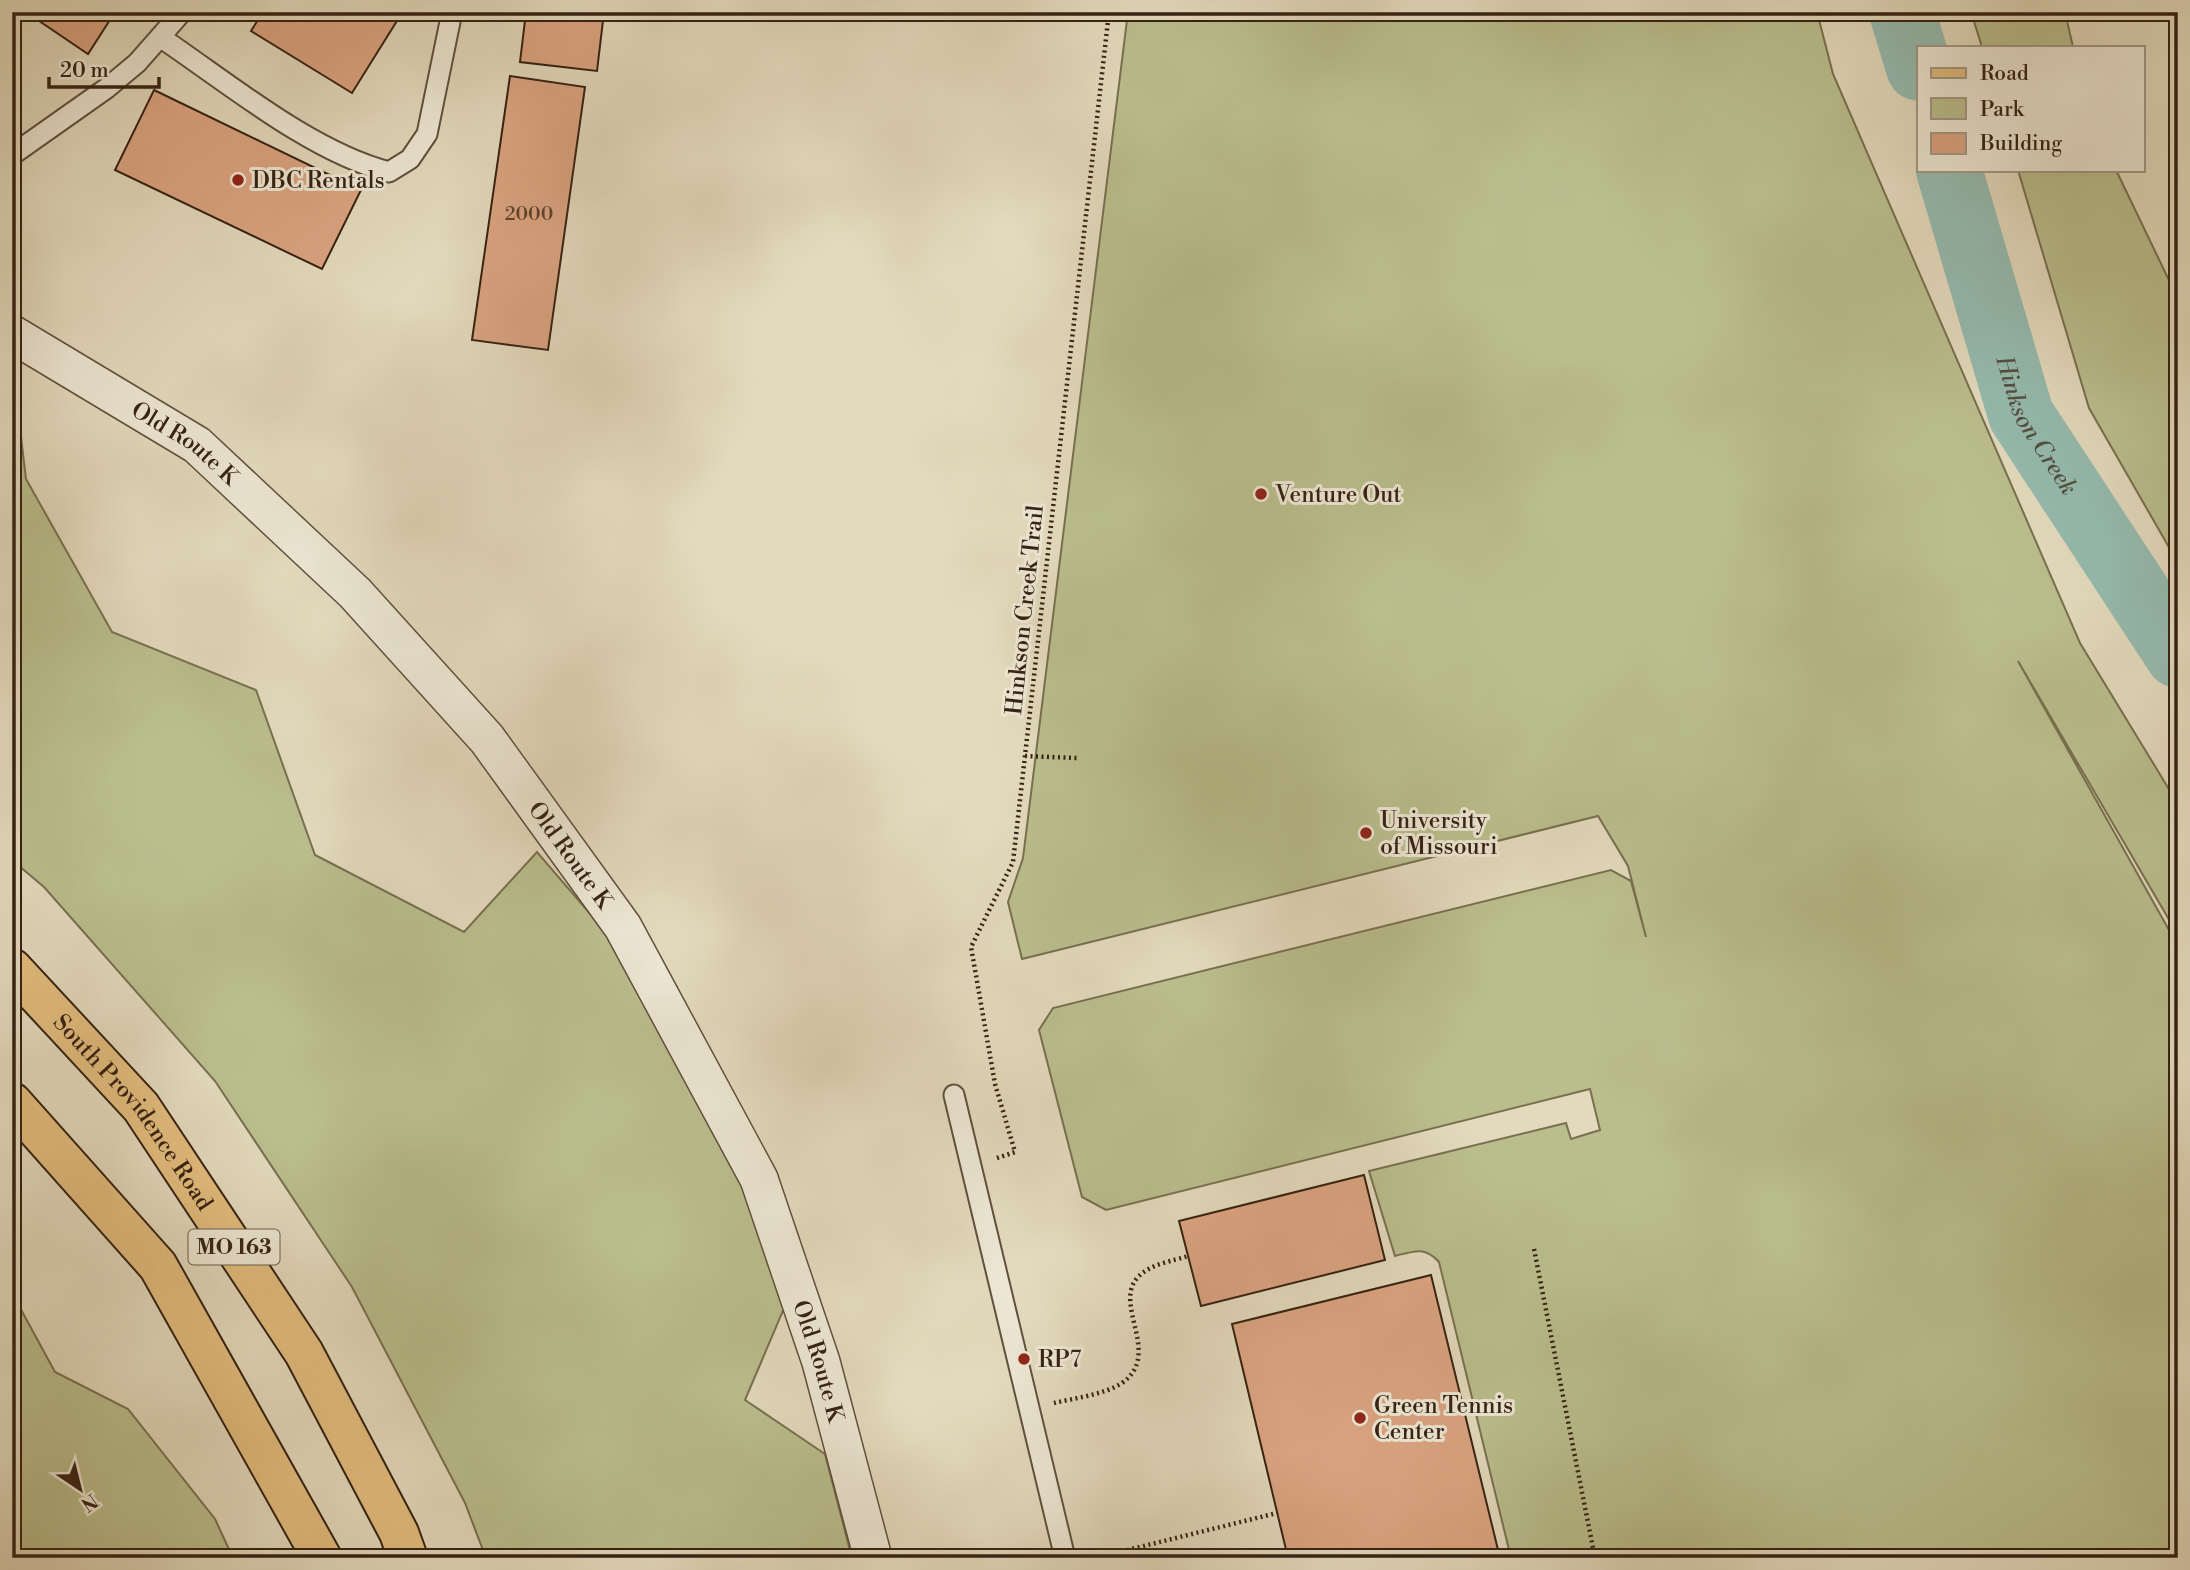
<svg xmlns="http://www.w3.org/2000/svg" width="2190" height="1570" viewBox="0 0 2190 1570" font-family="'Libre Bodoni',serif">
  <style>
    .green { fill: #babe8d; stroke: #787050; stroke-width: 2 }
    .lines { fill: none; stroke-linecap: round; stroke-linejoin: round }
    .river { stroke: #95bbaf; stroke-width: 66 }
    .building { fill: #dba481; stroke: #352213; stroke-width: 2 }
    .service-casing { stroke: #60503e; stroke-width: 23 }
    .minor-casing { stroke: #60503e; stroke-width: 40 }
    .primary-casing { stroke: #352213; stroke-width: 42 }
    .path { stroke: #352213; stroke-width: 4.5; stroke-dasharray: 2 3.5; stroke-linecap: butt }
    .service { stroke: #ede7d4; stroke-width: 19 }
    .minor { stroke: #ede7d4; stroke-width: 37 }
    .primary { stroke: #e2bd7e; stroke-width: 38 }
    .poi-dot { fill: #8f2418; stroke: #ede7d4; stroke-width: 2.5 }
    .labels { text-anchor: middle; stroke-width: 6; stroke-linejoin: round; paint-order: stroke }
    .number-label { font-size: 19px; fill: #5e422e }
    .shield { fill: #ede7d4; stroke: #6c5d4d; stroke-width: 2 }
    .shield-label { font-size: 21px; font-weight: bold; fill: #352213 }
    .poi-label { font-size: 23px; fill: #352213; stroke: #ede7d4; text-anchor: start }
    .street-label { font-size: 23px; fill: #352213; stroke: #ede7d4 }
    .water-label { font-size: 24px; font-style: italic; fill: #525042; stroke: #ede7d4 }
  </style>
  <rect width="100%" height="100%" fill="#e3dabd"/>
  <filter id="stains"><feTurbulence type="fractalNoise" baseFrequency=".00286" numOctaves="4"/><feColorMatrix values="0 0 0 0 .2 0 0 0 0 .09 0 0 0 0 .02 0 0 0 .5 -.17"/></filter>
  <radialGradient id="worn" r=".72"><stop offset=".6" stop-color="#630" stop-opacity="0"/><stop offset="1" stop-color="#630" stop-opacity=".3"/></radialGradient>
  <path class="green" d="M1128,12H1817L1833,74L2080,643L2178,804V935L2018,661L2178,946V1558H1511L1439,1262C1425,1246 1414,1251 1395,1256L1369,1171L1566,1123L1571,1139L1600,1130L1590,1089L1106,1210L1082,1197L1039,1030L1053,1008L1611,870L1631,881L1646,937L1628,866L1598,816L1022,959L1008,902L1023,858Z
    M1971,12H2065L2073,47H1982Z
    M2018,170H2116L2178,299V563L2089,408Z
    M12,361L26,479L112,632L256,690L315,855L464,932L537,852L611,938L744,1186L785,1306L745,1400L825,1454L852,1558H486L465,1503L352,1287L215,1081L44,887L12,860Z
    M12,1293L55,1372L128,1409L215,1519L233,1558H12Z"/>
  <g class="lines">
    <g class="river">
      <path d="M1902,12L1919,68"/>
      <path id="s1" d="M1949,170L2021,415L2178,655"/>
    </g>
  </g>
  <path class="building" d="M26,12H115L88,54Z
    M263,12H394L400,16L352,93L251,31Z
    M526,12H604L597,71L520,62Z
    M510,76L585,87L548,350L472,340Z
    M154,90L361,190L322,269L115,170Z
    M1364,1175L1385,1260L1201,1306L1179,1221Z
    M1431,1275L1500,1558H1288L1232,1324Z"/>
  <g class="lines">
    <g class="service-casing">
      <path id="service" d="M160,37C227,82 311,152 389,172L410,159L427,134L452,12
        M12,155L107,88L137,63L182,12
        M954,1095L1065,1558"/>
    </g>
    <g class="minor-casing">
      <g id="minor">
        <path id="s2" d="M12,334L197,445L355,593L487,739L623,927L759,1179L821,1362L873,1558"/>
      </g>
    </g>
    <g class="primary-casing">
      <g id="primary">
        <path id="s3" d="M12,968L141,1107L304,1353L399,1533L408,1558"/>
        <path d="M12,1102L158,1266L322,1558"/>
      </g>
    </g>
    <path class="path" d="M1025,756L1077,758
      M997,1158L1015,1152L995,1084L971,947L1013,862L1109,12
      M1534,1249L1595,1558
      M1054,1403C1075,1398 1103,1395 1122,1383C1163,1354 1112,1305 1138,1277C1150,1264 1173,1261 1188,1256
      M1095,1558L1277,1513"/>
    <use href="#service" class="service"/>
    <use href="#minor" class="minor"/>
    <use href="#primary" class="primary"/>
  </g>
  <g class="poi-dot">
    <circle cx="238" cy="180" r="7"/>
    <circle cx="1261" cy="494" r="7"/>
    <circle cx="1366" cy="833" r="7"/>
    <circle cx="1024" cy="1359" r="7"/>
    <circle cx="1360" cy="1418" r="7"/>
  </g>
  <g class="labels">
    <g class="number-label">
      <text x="529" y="220">2000</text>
    </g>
    <rect class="shield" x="188.5" y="1229.5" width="91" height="35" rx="5"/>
    <g class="shield-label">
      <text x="234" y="1254">MO 163</text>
    </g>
    <g class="poi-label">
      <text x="252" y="188">DBC Rentals</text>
      <text x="1275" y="502">Venture Out</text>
      <text x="1380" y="828">University<tspan x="1380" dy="26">of Missouri</tspan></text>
      <text x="1038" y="1367">RP7</text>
      <text x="1374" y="1413">Green Tennis<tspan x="1374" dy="26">Center</tspan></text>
    </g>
    <g class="street-label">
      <text dy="8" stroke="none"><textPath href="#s2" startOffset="205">Old Route K</textPath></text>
      <text transform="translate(1024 610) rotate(-84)" y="8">Hinkson Creek Trail</text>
      <text dy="8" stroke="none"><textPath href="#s2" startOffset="772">Old Route K</textPath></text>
      <text dy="8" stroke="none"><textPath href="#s3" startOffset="189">South Providence Road</textPath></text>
      <text dy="8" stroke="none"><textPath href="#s2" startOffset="1339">Old Route K</textPath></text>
    </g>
    <g class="water-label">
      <text dy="8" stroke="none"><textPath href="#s1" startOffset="271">Hinkson Creek</textPath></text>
    </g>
  </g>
  <rect width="2190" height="1570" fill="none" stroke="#e3dabd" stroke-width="42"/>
  <rect x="14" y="14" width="2162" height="1542" fill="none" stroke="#352213" stroke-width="3.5"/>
  <rect x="21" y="21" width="2148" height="1528" fill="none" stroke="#352213" stroke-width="2"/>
  <rect x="1917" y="46" width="228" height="126" fill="#ede7d4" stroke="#a39887" stroke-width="2"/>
  <rect x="1931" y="68" width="35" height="10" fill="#e2bd7e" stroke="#a39887" stroke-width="2"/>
  <text x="1980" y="80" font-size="21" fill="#352213">Road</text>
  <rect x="1931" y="98" width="35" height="21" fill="#babe8d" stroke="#a39887" stroke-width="2"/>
  <text x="1980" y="116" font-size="21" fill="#352213">Park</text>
  <rect x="1931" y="133" width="35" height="21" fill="#dba481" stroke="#a39887" stroke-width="2"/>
  <text x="1980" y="150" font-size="21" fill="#352213">Building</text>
  <g transform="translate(80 1489) rotate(145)" stroke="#ede7d4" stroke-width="5" paint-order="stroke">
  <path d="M0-5L12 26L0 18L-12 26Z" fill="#352213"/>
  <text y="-10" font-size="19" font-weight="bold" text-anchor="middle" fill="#352213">N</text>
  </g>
  <path d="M49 77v10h110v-10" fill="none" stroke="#352213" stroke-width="3.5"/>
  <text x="60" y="77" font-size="21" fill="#352213" stroke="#ede7d4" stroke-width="5" paint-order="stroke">20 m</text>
  <rect width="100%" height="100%" filter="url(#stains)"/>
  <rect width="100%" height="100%" fill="url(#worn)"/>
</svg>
